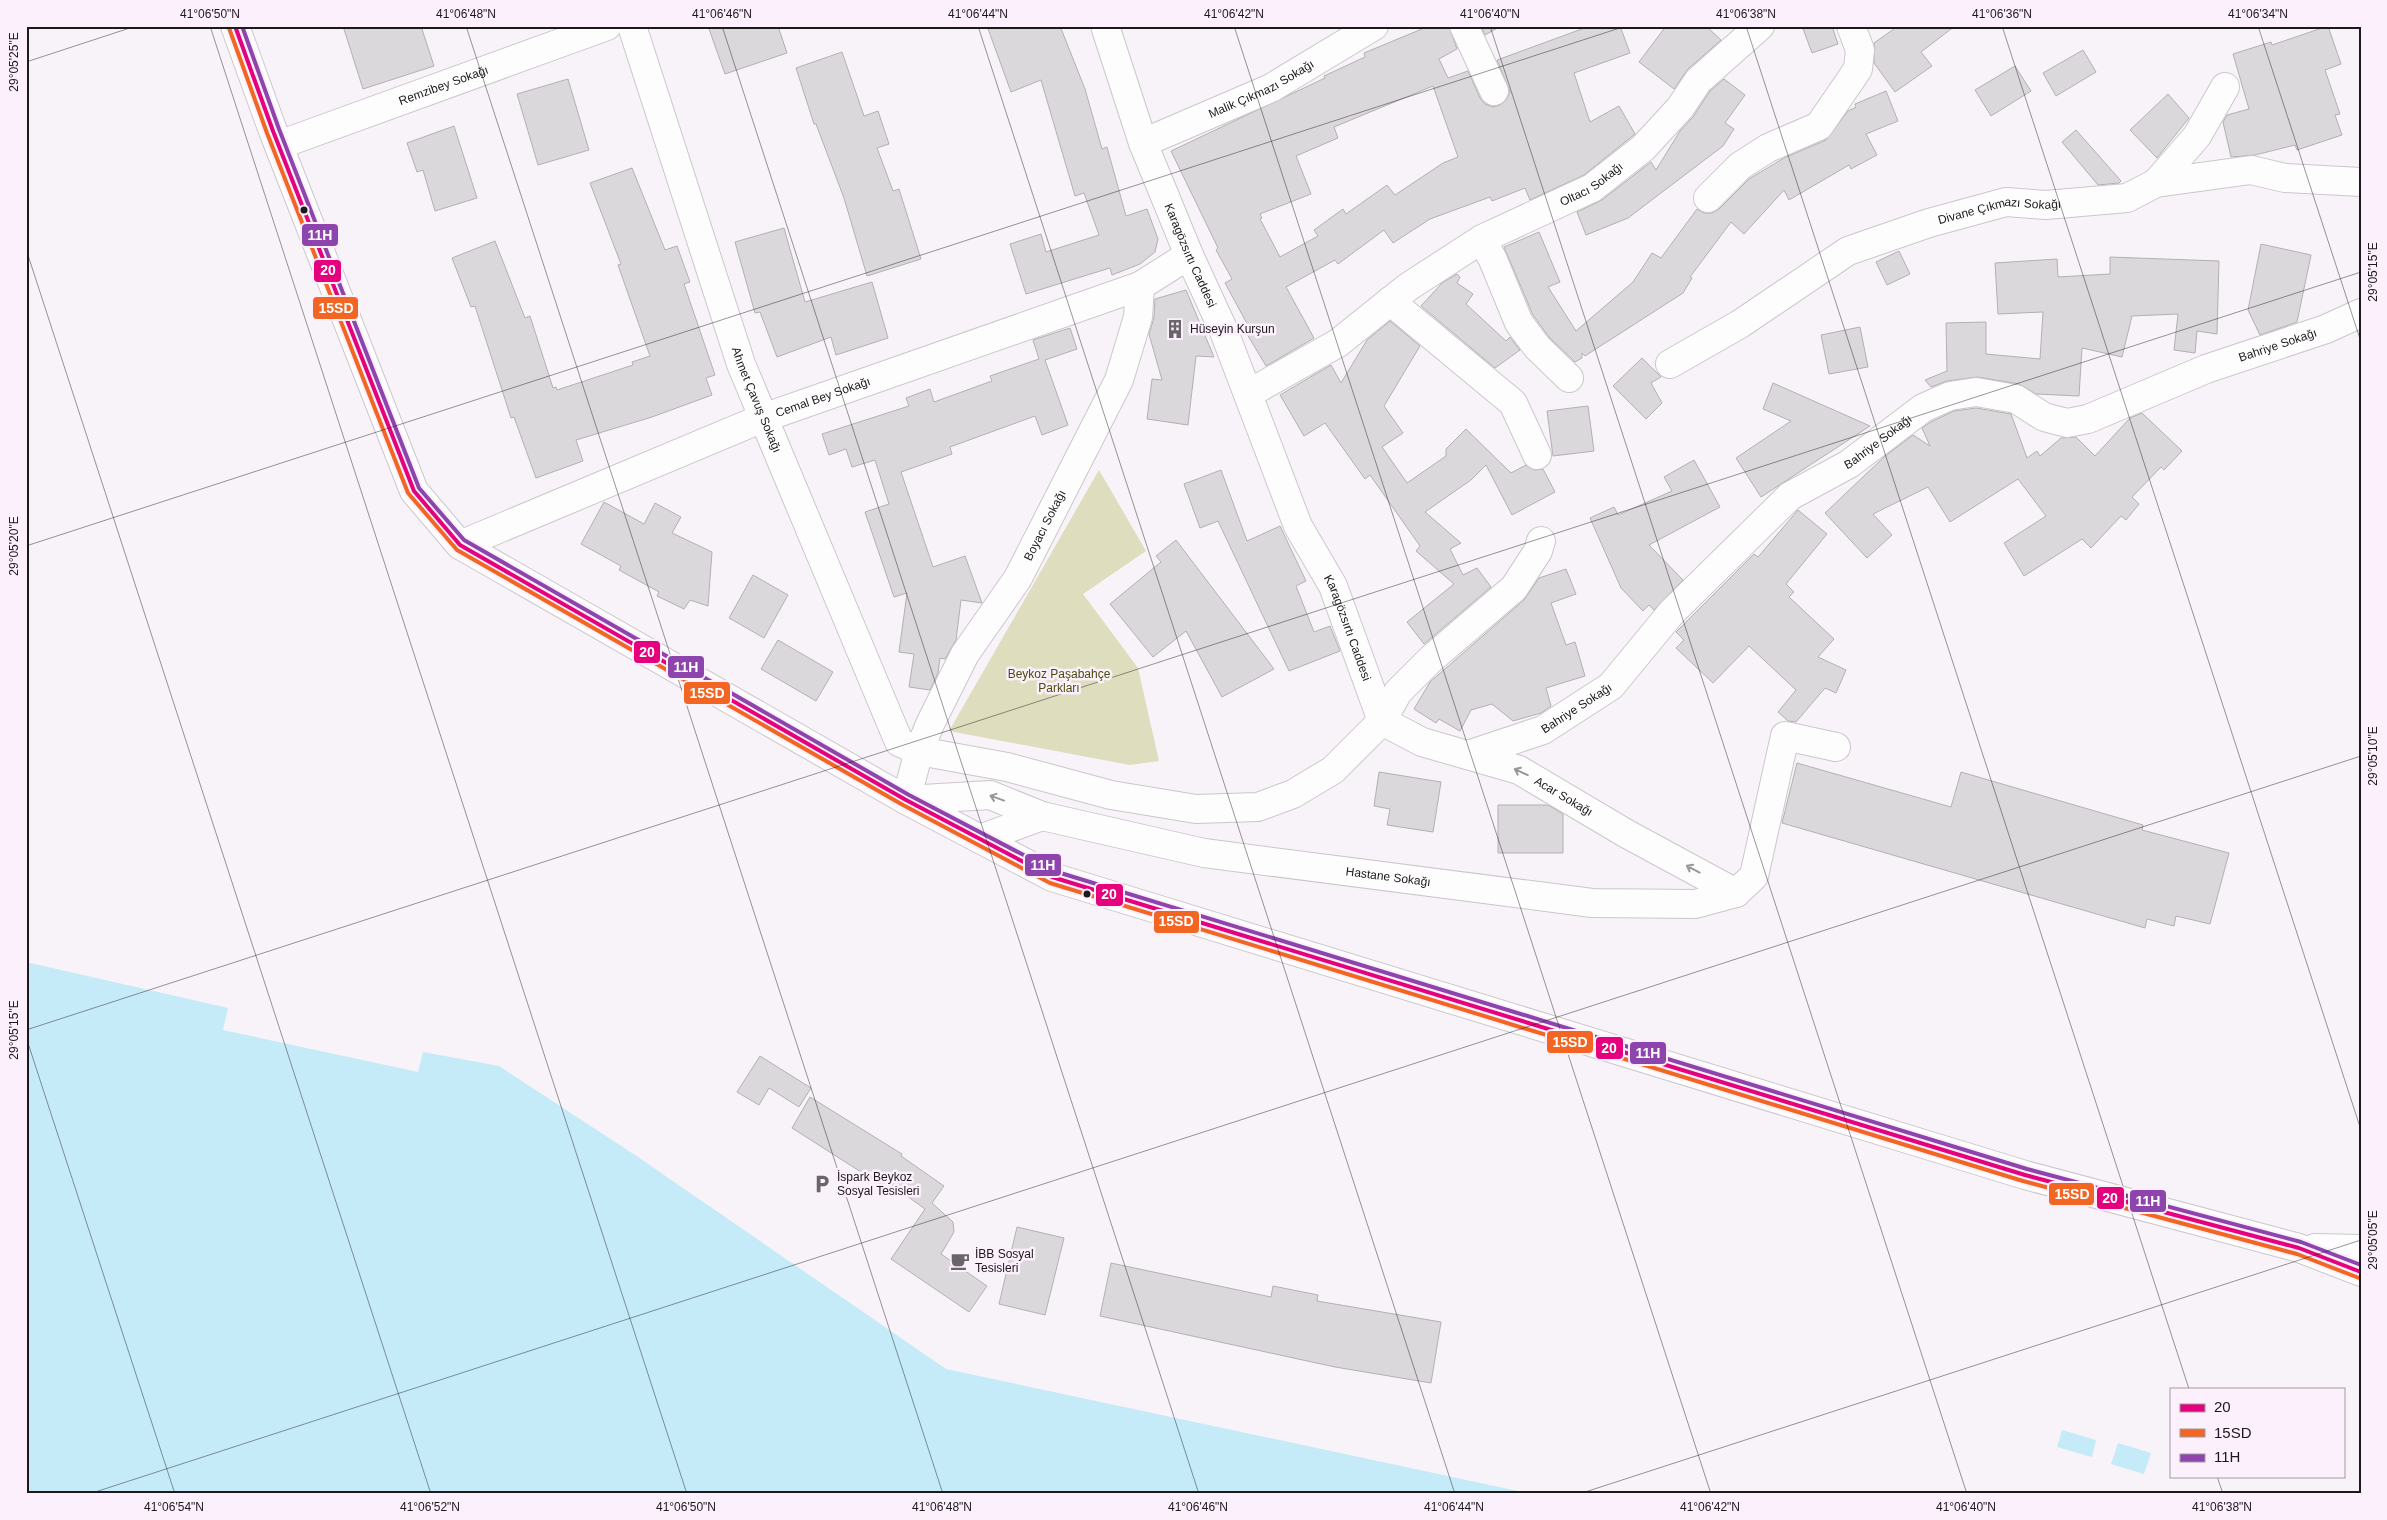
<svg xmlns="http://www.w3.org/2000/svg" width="2387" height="1520" viewBox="0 0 2387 1520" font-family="Helvetica,sans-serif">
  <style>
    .green { fill: #deddbd }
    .water { fill: #c4ebf7 }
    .building { fill: #dbd8dc; stroke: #b3b0b4; fill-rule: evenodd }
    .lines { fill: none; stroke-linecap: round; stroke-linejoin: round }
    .minor-casing { stroke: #cbc7cb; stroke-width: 30 }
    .major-casing { stroke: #cbc7cb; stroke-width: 30 }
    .minor { stroke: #fefdfe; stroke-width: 28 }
    .major { stroke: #fefdfe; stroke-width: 28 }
    .bus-1-casing { stroke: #fbf0fb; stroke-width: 8 }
    .bus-2-casing { stroke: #fbf0fb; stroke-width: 8 }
    .bus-3-casing { stroke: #fbf0fb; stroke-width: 8 }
    .bus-1 { stroke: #e5007d; stroke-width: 4 }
    .bus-2 { stroke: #f26522; stroke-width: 4 }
    .bus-3 { stroke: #8e44ad; stroke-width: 4 }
    .oneway { stroke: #989698 }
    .ticks { fill: none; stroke: #1c181c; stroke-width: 1; stroke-opacity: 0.45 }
    .bus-dot { fill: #1c181c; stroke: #fbf0fb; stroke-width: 2 }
    .labels { text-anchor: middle; stroke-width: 5; stroke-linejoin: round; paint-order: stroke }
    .street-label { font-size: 12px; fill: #1c181c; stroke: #fbf0fb }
    .poi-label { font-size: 12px; fill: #1c181c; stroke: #fbf0fb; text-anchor: start }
    .park-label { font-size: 12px; fill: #4b4c0d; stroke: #fbf0fb }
    .line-badge { stroke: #fbf0fb; stroke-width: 2 }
    .badge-label { font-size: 14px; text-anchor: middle; font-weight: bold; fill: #fff }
    .neatline { fill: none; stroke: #1c181c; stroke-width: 2 }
    .ticks-label { font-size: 12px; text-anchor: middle; fill: #1c181c }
  </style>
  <rect width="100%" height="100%" fill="#f8f3f8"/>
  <path class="green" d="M1099,470L1146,551L1083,594L1138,668L1159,761L1130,765L949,731Z"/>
  <path class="water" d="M26,962L228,1008L223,1030L418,1072L423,1052L499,1066L635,1155L946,1369L1532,1494H26Z
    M2062,1430L2096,1440L2092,1457L2057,1447Z
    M2118,1443L2151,1453L2144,1474L2111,1464Z"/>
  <path class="building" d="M343,26H421L434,66L363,89Z
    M708,26H778L787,53L725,74Z
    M987,26H1060L1085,89L1102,149L1107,147L1126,216L1147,209L1158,239L1155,252L1140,264L1112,275L1110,268L1026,294L1010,244L1041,234L1046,252L1099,235L1084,193L1075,196L1041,80L1011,92Z
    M1429,26H1449L1457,49L1439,59L1448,78L1468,71L1480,98L1485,104L1493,107L1500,105L1506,100L1510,92L1497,60L1590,26H1620L1630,53L1574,73L1590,122L1619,106L1635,134L1584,175L1530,200L1525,188L1492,201L1490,197L1430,219L1393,243L1384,230L1338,264L1335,260L1286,287L1314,338L1266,366L1247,334L1251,331L1225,283L1232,279L1216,250L1218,248L1171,151L1325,78L1324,76L1365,57L1364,53ZM1433,86L1458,157L1443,163L1395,195L1387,185L1346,214L1343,209L1314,230L1318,236L1280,257L1260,219L1262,218L1260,214L1311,194L1296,156L1338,138L1334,127Z
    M1481,26H1501L1485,35Z
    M1666,26H1706L1721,40L1688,69L1674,89L1639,62Z
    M1802,26H1832L1838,44L1812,53Z
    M1898,26H1955L1921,52L1932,66L1895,92L1874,63V43Z
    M2328,26L2341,64L2325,70L2340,114L2335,115L2342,135L2297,150L2295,145L2255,155L2231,157L2223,122L2227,115L2249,109L2233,54L2271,42L2272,45Z
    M2083,50L2096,72L2056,96L2043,73Z
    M842,52L864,116L878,111L889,144L877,148L893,191L899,189L921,259L867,276L844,198L816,124H814L796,68Z
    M2015,66L2031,91L1991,116L1975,90Z
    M568,79L589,150L538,165L517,94Z
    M1724,79L1745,95L1725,123L1734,129L1723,146L1628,218L1586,235L1577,212L1602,200L1651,162L1656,170L1680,131L1693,117L1710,91Z
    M1886,91L1898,121L1866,134L1877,155L1851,169L1849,165L1789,200L1784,190L1744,234L1731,222L1690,277L1692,278L1683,293L1585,356L1582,353V358L1575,362L1549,337L1533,315L1504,247L1539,232L1560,282L1548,287L1576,331L1633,282L1652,253L1661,258L1697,209L1704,213H1712L1719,209L1749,179L1784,158L1826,140L1848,111L1856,107L1855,104Z
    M2168,94L2189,118L2157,158L2130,130Z
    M454,126L477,198L435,211L423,170L417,172L407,143Z
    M2076,130L2121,181L2119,183L2098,185L2062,142Z
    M632,168L665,250L677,246L690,282L684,284L715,375L706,378L712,395L652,417L576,440L583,461L536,478L514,417L511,418L475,306L471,307L452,258L495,241L525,318L530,316L553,388L556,387L557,390L633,365L632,362L650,356L618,265L621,264L590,183Z
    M784,228L805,302L872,282L888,338L836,355L831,337L777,357L760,312L755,313L735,242Z
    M2261,244L2311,255L2297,322L2260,335L2248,310Z
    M1899,251L1910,274L1887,285L1876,262Z
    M2110,257L2219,261L2217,334L2197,331L2195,353L2174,350L2178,314L2132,316L2122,357L2082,348L2079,396L2036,394L2019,384L1978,377L1947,381L1931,387L1925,380L1947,371L1946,323L1986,322V354L2040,359L2043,312L1998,314L1995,263L2057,259L2058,277L2110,274Z
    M1457,274L1460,277L1457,283L1473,294L1466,304L1506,341L1510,337L1520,350L1495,368L1421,306L1442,283Z
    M1186,290L1214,357L1196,356L1188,425L1147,419L1152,379L1162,380L1149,334L1154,318L1155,299Z
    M1390,321L1420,346L1384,406L1403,433L1382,447L1407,483L1446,456V449L1466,429L1511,473L1526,465L1535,470L1543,469L1555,492L1512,515L1486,465L1471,480L1425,512L1461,543L1450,549L1463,575L1477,568L1491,587L1424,644L1407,622L1454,584L1416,551L1420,546L1370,475L1365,479L1325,423L1304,436L1280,395L1331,365L1341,383L1367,340Z
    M1860,327L1868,367L1829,374L1821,335Z
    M1070,328L1077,349L1045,360L1068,425L1042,435L1035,416L950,447L952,454L901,472L933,567L965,556L982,603L961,600L956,640L945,659L940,658L938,673L930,690L909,687L914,654L899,652L907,593L894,597L865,512L889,504L875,460L852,467L846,449L829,455L822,434L909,406L906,398L930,389L934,402L992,381L990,376L1039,359L1033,340Z
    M1642,358L1661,377L1651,383L1662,403L1646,419L1613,386Z
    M1773,383L1870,426L1761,497L1736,458L1791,421L1763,409Z
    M1588,406L1594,451L1553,456L1547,411Z
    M1976,408L2011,414L2027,458L2037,451L2040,456L2061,438L2076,437L2095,456L2130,418L2142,413L2182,451L2164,470L2161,467L2132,497L2139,504L2126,520L2121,516L2091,548L2082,539L2024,576L2004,543L2046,516L2018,479L1950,522L1928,487L1873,514L1892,535L1867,558L1825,513L1884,457L1913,435L1930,446L1922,428L1931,422L1954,411Z
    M1694,460L1720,507L1649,545L1683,580L1654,610L1649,605L1643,611L1621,588L1590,518L1614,507L1618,515L1672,491L1664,477Z
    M1221,470L1247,541L1280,526L1306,581L1296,586L1314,632L1330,626L1340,651L1289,671L1218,521L1200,528L1184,484Z
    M604,502L644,524L655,503L681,517L672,533L712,552L708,606L690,600L684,609L657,596L659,592L619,570L621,566L581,544Z
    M1798,510L1827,534L1786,584L1794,592L1789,597L1834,639L1818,657L1846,670L1836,693L1825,688L1796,722L1788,721L1778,712L1796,690L1749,646L1713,683L1676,648L1684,640L1676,632L1754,554L1758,557Z
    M1176,540L1274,669L1222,697L1186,631L1153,657L1110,604L1161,562L1156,556Z
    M1566,569L1576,594L1551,603L1566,645L1575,642L1585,676L1546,688L1551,706L1541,713L1513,721L1492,704L1471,710L1460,731L1439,719L1436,723L1414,709L1430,682L1524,600L1539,578Z
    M753,575L788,595L764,638L729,618Z
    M778,640L833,672L816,701L761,669Z
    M1797,763L1951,807L1961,772L2143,825L2142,830L2229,853L2210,924L2176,916L2174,926L2147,919L2145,928L1782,823Z
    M1379,772L1441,782L1433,832L1387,825L1390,809L1374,806Z
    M1498,805H1548L1563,814V853H1498Z
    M760,1056L811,1088L799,1107L769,1088L759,1105L737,1092Z
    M810,1097L902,1154L901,1156L944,1186L932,1203L953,1222L954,1232L941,1254L987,1286L969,1312L891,1259L925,1209L886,1181L883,1186L792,1128Z
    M1017,1227L1064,1238L1045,1315L999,1304Z
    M1111,1263L1271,1297L1273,1286L1318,1295L1317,1301L1441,1322L1431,1383L1335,1367L1100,1316Z"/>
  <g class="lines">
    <g class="minor-casing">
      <g id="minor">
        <path id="s1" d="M632,26L741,364L899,742L919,751L930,724L965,654L1018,578L1119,380L1138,317L1140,286"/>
        <path id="s2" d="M1105,26L1143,143L1189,255L1223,329L1298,526L1333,586L1382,721"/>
        <path d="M1464,26L1494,91"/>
        <path id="s3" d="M1143,143L1271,88L1374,26"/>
        <path id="s4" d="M279,145L607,26"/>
        <path d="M2156,183L2197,136L2225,87"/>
        <path d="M1708,198L1740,166L1768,148L1819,126L1858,69L1860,50L1851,26"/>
        <path d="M1482,239L1493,260L1519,323L1537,347L1569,378"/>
        <path d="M1390,301L1513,403L1537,455"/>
        <path id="s5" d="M1670,364L1740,324L1848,251L1929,223L2006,202L2046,205L2127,198L2156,183L2251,170L2285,178L2361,182"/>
        <path id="s6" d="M1248,394L1338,343L1408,287L1482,239L1592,188L1643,148L1680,108L1698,81L1760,26"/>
        <path id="s7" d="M1541,541L1538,551L1514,588L1431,659L1398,692L1382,721L1333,770L1293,794L1258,807L1196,809L1111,795L1007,767L919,751L906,800L990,795L1042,816L1204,853L1592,903L1695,904L1736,893L1754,876L1785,736L1836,747"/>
        <path id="s8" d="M460,545L763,418L1140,286L1189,255"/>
        <path id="s9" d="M1382,721L1422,742L1519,770L1627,834L1736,893"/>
        <path id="s10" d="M1468,755L1543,730L1611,686L1672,612L1790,496L1849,464L1923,408L1950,396L1976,392L2016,399L2044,417L2067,423L2088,419L2206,369L2326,329L2361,313"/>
        <path d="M980,839L1042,816"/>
      </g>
    </g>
    <g class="major-casing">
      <path id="major" d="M235,26L273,131L414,491L460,545L906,800L1052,877L2025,1175L2299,1248L2361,1272
        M2315,1248L2361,1249"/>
    </g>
    <use href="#minor" class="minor"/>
    <use href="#major" class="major"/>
    <g class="bus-1-casing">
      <path id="bus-1" d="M235,26L273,131L414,491L460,545L906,800L1052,877L2025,1175L2299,1248L2361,1272"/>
    </g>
    <g class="bus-2-casing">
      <path id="bus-2" d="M229,28L267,133L408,493L457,550L903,805L1050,883L2023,1181L2297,1254L2359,1278"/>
    </g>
    <g class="bus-3-casing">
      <path id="bus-3" d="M242,26L279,129L419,488L464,540L909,795L1054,871L2027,1169L2301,1242L2361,1265"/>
    </g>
    <use href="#bus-1" class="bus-1"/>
    <use href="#bus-2" class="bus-2"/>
    <use href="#bus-3" class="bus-3"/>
  </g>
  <defs><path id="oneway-shaft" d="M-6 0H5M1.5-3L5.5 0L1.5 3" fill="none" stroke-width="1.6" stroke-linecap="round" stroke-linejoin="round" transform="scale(1.25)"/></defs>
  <g class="oneway">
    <use href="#oneway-shaft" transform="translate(1521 772) rotate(-155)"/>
    <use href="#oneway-shaft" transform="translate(997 798) rotate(-160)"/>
    <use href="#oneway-shaft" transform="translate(1693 869) rotate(-152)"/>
  </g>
  <path class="ticks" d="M210,26L687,1494M466,26L943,1494M722,26L1199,1494M978,26L1455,1494M1234,26L1711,1494M1490,26L1967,1494M1746,26L2189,1389M2002,26L2361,1130M2258,26L2361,342M26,62L136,26M26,249L431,1494M26,546L1626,26M26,1030L2361,272M26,1037L175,1494M2217,1476L2223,1494M89,1494L2361,756M1579,1494L2361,1240"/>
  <defs>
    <g id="building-bare" transform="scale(1.5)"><path d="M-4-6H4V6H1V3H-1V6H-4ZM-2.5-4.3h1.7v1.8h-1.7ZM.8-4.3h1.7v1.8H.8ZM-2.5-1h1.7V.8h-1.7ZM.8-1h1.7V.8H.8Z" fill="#696569" stroke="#fbf0fb" stroke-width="2.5" paint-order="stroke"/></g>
    <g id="parking-bare" transform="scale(1.5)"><path d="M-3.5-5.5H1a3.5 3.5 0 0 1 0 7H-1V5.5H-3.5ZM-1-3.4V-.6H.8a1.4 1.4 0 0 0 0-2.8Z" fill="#696569" stroke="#fbf0fb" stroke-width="2.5" paint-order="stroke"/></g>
    <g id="cafe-bare" transform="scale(1.5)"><path d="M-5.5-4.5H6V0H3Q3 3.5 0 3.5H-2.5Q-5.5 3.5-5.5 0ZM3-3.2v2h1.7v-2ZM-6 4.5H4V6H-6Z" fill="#696569" stroke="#fbf0fb" stroke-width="2.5" paint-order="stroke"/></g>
  </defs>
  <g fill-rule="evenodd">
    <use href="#building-bare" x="1175" y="329"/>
    <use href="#parking-bare" x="822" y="1184"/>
    <use href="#cafe-bare" x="960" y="1261"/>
  </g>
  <g class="bus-dot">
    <circle cx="304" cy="210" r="4.5"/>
    <circle cx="1087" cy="894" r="4.5"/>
  </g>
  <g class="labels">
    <g class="street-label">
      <text dy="4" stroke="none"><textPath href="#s4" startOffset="175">Remzibey Sokağı</textPath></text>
      <text dy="4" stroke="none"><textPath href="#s3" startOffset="130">Malik Çıkmazı Sokağı</textPath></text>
      <text dy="4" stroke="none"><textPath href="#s6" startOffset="404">Oltacı Sokağı</textPath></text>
      <text dy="4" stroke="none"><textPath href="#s5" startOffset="369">Divane Çıkmazı Sokağı</textPath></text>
      <text dy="4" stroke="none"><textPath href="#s2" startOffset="245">Karagözsırtı Caddesi</textPath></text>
      <text dy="4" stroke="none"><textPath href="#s10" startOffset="960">Bahriye Sokağı</textPath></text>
      <text dy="4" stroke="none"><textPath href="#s8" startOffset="392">Cemal Bey Sokağı</textPath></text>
      <text dy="4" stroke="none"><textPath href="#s1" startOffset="394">Ahmet Çavuş Sokağı</textPath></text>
      <text dy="4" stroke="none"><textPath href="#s10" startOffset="525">Bahriye Sokağı</textPath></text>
      <text dy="4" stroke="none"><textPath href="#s1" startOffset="1046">Boyacı Sokağı</textPath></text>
      <text dy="4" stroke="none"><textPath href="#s2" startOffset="650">Karagözsırtı Caddesi</textPath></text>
      <text dy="4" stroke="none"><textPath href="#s10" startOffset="119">Bahriye Sokağı</textPath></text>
      <text dy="4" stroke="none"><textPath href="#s9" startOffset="198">Acar Sokağı</textPath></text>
      <text dy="4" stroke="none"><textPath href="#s7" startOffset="1285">Hastane Sokağı</textPath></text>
    </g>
    <g class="poi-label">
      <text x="1190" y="333">Hüseyin Kurşun</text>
      <text x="837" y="1181">İspark Beykoz<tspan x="837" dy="14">Sosyal Tesisleri</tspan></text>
      <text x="975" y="1258">İBB Sosyal<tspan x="975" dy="14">Tesisleri</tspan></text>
    </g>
    <g class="park-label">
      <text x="1059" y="678">Beykoz Paşabahçe<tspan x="1059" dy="14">Parkları</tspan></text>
    </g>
  </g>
  <g class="line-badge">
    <rect x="301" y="223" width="38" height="24" rx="5" fill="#8e44ad"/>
    <rect x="313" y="259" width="29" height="24" rx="5" fill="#e5007d"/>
    <rect x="312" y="296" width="47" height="24" rx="5" fill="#f26522"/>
    <rect x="633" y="640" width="28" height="24" rx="5" fill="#e5007d"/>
    <rect x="667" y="655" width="38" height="24" rx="5" fill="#8e44ad"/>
    <rect x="683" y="681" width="48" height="24" rx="5" fill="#f26522"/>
    <rect x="1024" y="853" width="38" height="24" rx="5" fill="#8e44ad"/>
    <rect x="1095" y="883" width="29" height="24" rx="5" fill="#e5007d"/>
    <rect x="1153" y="910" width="47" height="24" rx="5" fill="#f26522"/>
    <rect x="1546" y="1030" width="48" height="24" rx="5" fill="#f26522"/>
    <rect x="1595" y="1036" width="29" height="24" rx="5" fill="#e5007d"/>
    <rect x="1629" y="1041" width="38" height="24" rx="5" fill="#8e44ad"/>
    <rect x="2048" y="1182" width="47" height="24" rx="5" fill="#f26522"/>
    <rect x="2096" y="1186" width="29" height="24" rx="5" fill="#e5007d"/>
    <rect x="2129" y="1189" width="38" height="24" rx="5" fill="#8e44ad"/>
  </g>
  <g class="badge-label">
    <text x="320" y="240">11H</text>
    <text x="328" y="275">20</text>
    <text x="336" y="313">15SD</text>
    <text x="647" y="657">20</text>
    <text x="686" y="672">11H</text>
    <text x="707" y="698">15SD</text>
    <text x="1043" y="870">11H</text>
    <text x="1109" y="899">20</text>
    <text x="1176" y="926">15SD</text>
    <text x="1570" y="1047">15SD</text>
    <text x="1609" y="1053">20</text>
    <text x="1648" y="1058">11H</text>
    <text x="2072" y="1199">15SD</text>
    <text x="2110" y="1203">20</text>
    <text x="2148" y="1206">11H</text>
  </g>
  <rect width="2387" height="1520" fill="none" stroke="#fbf0fb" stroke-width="55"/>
  <rect x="2170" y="1388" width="175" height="90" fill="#fbf0fb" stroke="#a29aa2"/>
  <rect x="2180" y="1404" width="25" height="8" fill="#e5007d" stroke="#a29aa2"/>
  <text x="2214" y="1412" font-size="15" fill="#1c181c">20</text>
  <rect x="2180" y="1429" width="25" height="8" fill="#f26522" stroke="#a29aa2"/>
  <text x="2214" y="1438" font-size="15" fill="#1c181c">15SD</text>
  <rect x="2180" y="1454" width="25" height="8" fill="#8e44ad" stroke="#a29aa2"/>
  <text x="2214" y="1462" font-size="15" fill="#1c181c">11H</text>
  <rect x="28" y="28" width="2332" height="1464" class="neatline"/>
  <g class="ticks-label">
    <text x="210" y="18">41°06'50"N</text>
    <text x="466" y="18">41°06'48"N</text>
    <text x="722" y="18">41°06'46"N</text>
    <text x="978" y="18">41°06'44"N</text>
    <text x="1234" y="18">41°06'42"N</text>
    <text x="1490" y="18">41°06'40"N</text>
    <text x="1746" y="18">41°06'38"N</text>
    <text x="2002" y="18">41°06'36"N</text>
    <text x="2258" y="18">41°06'34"N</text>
    <text transform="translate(14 62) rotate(-90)" y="4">29°05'25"E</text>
    <text transform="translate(2373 272) rotate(-90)" y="4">29°05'15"E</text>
    <text transform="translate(14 546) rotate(-90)" y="4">29°05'20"E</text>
    <text transform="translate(2373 756) rotate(-90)" y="4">29°05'10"E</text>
    <text transform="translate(14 1030) rotate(-90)" y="4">29°05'15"E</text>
    <text transform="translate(2373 1240) rotate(-90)" y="4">29°05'05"E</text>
    <text x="174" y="1511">41°06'54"N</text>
    <text x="430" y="1511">41°06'52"N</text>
    <text x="686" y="1511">41°06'50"N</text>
    <text x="942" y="1511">41°06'48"N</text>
    <text x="1198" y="1511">41°06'46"N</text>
    <text x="1454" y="1511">41°06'44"N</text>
    <text x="1710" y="1511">41°06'42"N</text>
    <text x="1966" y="1511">41°06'40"N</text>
    <text x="2222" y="1511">41°06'38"N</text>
  </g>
</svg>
